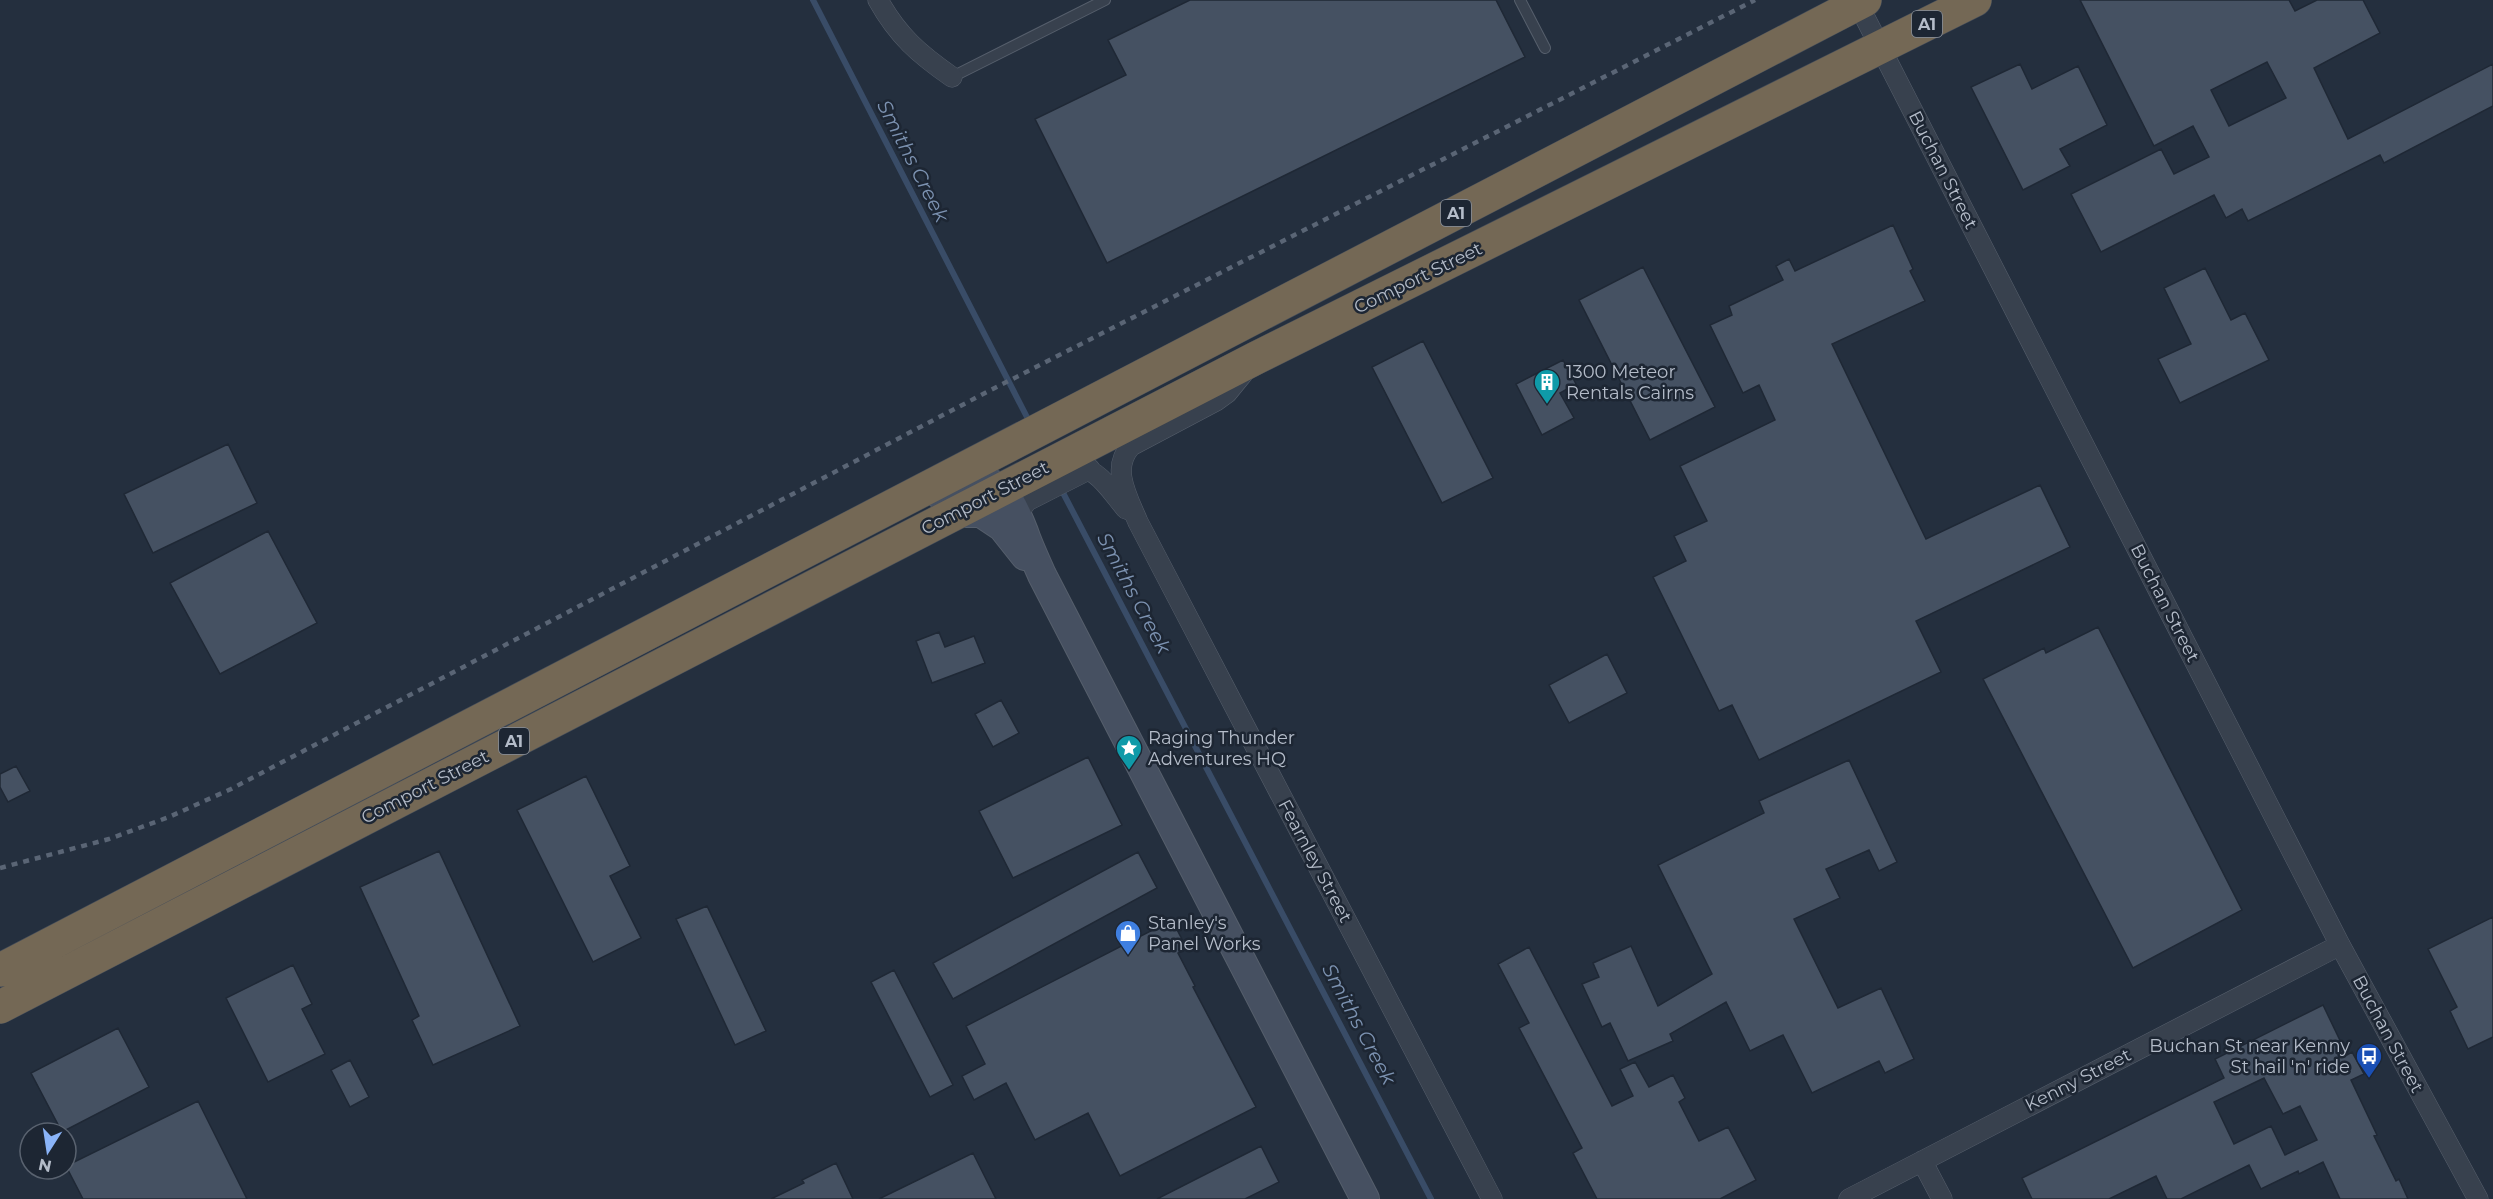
<svg xmlns="http://www.w3.org/2000/svg" width="2493" height="1199" viewBox="0 0 2493 1199" font-family="Montserrat,sans-serif">
  <style>
    .lines { fill: none; stroke-linecap: round; stroke-linejoin: round }
    .stream { stroke: #394c67; stroke-width: 6 }
    .building { fill: #455162; stroke: #1f2835; stroke-width: 1.5; fill-rule: evenodd }
    .lane-casing { stroke: #565f6c; stroke-width: 12 }
    .street-casing { stroke: #565f6c; stroke-width: 21 }
    .secondary-casing { stroke: #565f6c; stroke-width: 30 }
    .highway-casing { stroke: #434c59; stroke-width: 34 }
    .lane { stroke: #38414e; stroke-width: 10 }
    .street { stroke: #38414e; stroke-width: 20 }
    .secondary { stroke: #465061; stroke-width: 28 }
    .highway { stroke: #746855; stroke-width: 33 }
    .rail { stroke: #5a6575; stroke-width: 4.5; stroke-dasharray: 6 6; stroke-linecap: butt }
    .labels { text-anchor: middle; stroke-width: 5; stroke-linejoin: round; paint-order: stroke }
    .shield { fill: #1d2633; stroke: #878f9c; stroke-width: 1.5 }
    .shield-label { font-size: 16px; font-weight: bold; fill: #b4bcc9 }
    .street-label { font-size: 18px; fill: #b4bcc9; stroke: #1d2633 }
    .poi-label { font-size: 18px; fill: #b4bcc9; stroke: #1d2633; text-anchor: start }
    .water-label { font-size: 20px; font-style: italic; fill: #7c92b1; stroke: #1d2633 }
  </style>
  <rect width="100%" height="100%" fill="#242f3e"/>
  <g class="lines">
    <path class="stream" d="M813,0L1030,423
      M1060,487L1431,1199"/>
  </g>
  <path class="building" d="M1190,0H1496L1525,57L1107,263L1035,119L1126,75L1108,40Z
    M2080,0H2289L2295,11L2317,0H2363L2380,33L2314,68L2348,139L2493,64V106L2384,163L2380,155L2248,221L2242,209L2226,218L2214,195L2101,252L2071,194L2161,149L2174,174L2209,157L2193,126L2154,146ZM2267,62L2286,98L2229,126L2211,90Z
    M2020,64L2032,89L2078,66L2107,125L2060,149L2070,166L2023,190L1971,87Z
    M1893,225L1913,269L1910,271L1925,301L1832,344L1926,539L2040,485L2070,547L1916,621L1941,672L1759,760L1732,705L1719,711L1653,577L1686,561L1674,536L1707,521L1680,466L1775,420L1759,385L1743,393L1710,325L1732,315L1729,306L1783,280L1776,266L1789,259L1795,271Z
    M1643,267L1715,407L1650,440L1579,300Z
    M2205,268L2231,320L2245,313L2269,360L2180,403L2158,359L2191,344L2164,288Z
    M1423,341L1493,478L1442,503L1372,367Z
    M1563,360L1576,384L1560,393L1574,418L1542,435L1516,384Z
    M228,444L257,503L153,553L124,494Z
    M268,531L317,623L220,674L170,583Z
    M2098,627L2242,910L2133,968L1983,679L2044,648L2046,653Z
    M939,632L945,647L974,636L985,663L932,683L916,641Z
    M1607,654L1627,693L1569,723L1549,685Z
    M1001,700L1019,733L993,747L975,714Z
    M1088,757L1122,825L1013,878L979,811Z
    M1849,760L1897,862L1879,871L1869,850L1826,869L1840,898L1794,919L1838,1008L1881,988L1914,1059L1885,1073L1879,1061L1812,1093L1783,1035L1750,1051L1726,1002L1670,1034L1673,1041L1628,1061L1610,1023L1602,1027L1582,984L1599,977L1593,963L1631,946L1658,1006L1712,974L1658,865L1764,813L1759,801Z
    M16,766L30,791L8,802L0,787V774Z
    M586,776L630,866L610,876L641,938L593,962L517,810Z
    M439,851L520,1026L433,1065L412,1020L419,1016L360,887Z
    M1138,852L1157,888L953,999L933,963Z
    M707,906L766,1031L735,1045L676,919Z
    M2493,917V1037L2468,1049L2450,1011L2457,1007L2428,949Z
    M1172,920L1187,949L1178,953L1195,986L1193,987L1256,1107L1120,1176L1088,1113L1035,1140L1006,1083L974,1100L962,1076L985,1064L966,1026Z
    M1529,947L1612,1106L1633,1096L1620,1069L1635,1062L1649,1087L1673,1075L1685,1098L1679,1102L1699,1141L1728,1127L1756,1180L1720,1199H1597L1573,1153L1582,1148L1519,1028L1529,1023L1498,964Z
    M293,965L312,1004L302,1009L325,1054L268,1082L226,998Z
    M894,970L953,1085L930,1097L871,982Z
    M2323,1005L2347,1055L2352,1052L2364,1074L2351,1080L2377,1135L2374,1136L2396,1181L2399,1179L2408,1199H2340L2323,1162L2299,1174L2298,1171L2261,1189L2249,1165L2181,1199H2167L2156,1176L2109,1199H2032L2022,1178L2224,1078L2215,1059ZM2264,1078L2283,1114L2300,1106L2317,1140L2285,1155L2271,1126L2234,1144L2214,1102Z
    M118,1028L149,1087L62,1132L31,1073Z
    M350,1060L369,1097L350,1107L331,1070Z
    M198,1101L247,1199H83L66,1166Z
    M1261,1146L1279,1182L1245,1199H1157Z
    M973,1153L996,1199H879Z
    M836,1163L853,1199H771L804,1183L802,1180Z"/>
  <g class="lines">
    <g class="lane-casing">
      <path id="lane" d="M1520,0L1545,48
        M952,77L1105,0"/>
    </g>
    <g class="street-casing">
      <path id="street" d="M878,0C898,36 919,54 952,77
        M1858,4L2340,945L2478,1199
        M1245,371L1227,393L1216,401L1131,446C1110,468 1128,498 1138,522L1492,1199
        M1060,461C1100,470 1101,478 1126,509
        M1018,513L1027,501L1090,469
        M1922,1161L1942,1199
        M1849,1199L2340,945"/>
    </g>
    <g class="secondary-casing">
      <path id="secondary" d="M939,494C990,467 1005,483 1024,532C1029,547 1036,561 1042,575L1365,1199
        M956,513H981L1002,527L1025,556"/>
    </g>
    <g class="highway-casing">
      <path id="highway" d="M0,970L1865,0
        M0,1007L1256,358L1975,0"/>
    </g>
    <use href="#lane" class="lane"/>
    <use href="#street" class="street"/>
    <use href="#secondary" class="secondary"/>
    <use href="#highway" class="highway"/>
    <path class="rail" d="M0,868L109,839L169,817L231,789L985,393L1755,0"/>
  </g>
  <defs>
    <g id="building-pin" transform="scale(1.35)"><path d="M0 17L-7.5 6A9.5 9.5 0 1 1 7.5 6Z" fill="#0f9aa8" stroke="#1d2633"/><path d="M-4-6H4V6H1V3H-1V6H-4ZM-2.5-4.3h1.7v1.8h-1.7ZM.8-4.3h1.7v1.8H.8ZM-2.5-1h1.7V.8h-1.7ZM.8-1h1.7V.8H.8Z" fill="#fff"/></g>
    <g id="sight-pin" transform="scale(1.35)"><path d="M0 17L-7.5 6A9.5 9.5 0 1 1 7.5 6Z" fill="#0f9aa8" stroke="#1d2633"/><path d="M0-6L1.8-2.2L6-1.7L2.9 1.2L3.7 5.4L0 3.3L-3.7 5.4L-2.9 1.2L-6-1.7L-1.8-2.2Z" fill="#fff"/></g>
    <g id="shop-pin" transform="scale(1.35)"><path d="M0 17L-7.5 6A9.5 9.5 0 1 1 7.5 6Z" fill="#3f7fe0" stroke="#1d2633"/><path d="M-5-2.5h2.3a2.7 3.5 0 0 1 5.4 0H5L5.5 6h-11ZM-1.5-2.5h3a1.5 2.3 0 0 0-3 0Z" fill="#fff"/></g>
    <g id="bus-pin" transform="scale(1.35)"><path d="M0 17L-7.5 6A9.5 9.5 0 1 1 7.5 6Z" fill="#1a4fb4" stroke="#1d2633"/><path d="M-5-6H5V4H4V6H2V4H-2V6H-4V4H-5ZM-3.5-4V0h7V-4ZM-3.5 1.2v1.5H-2V1.2ZM2 1.2v1.5H3.5V1.2Z" fill="#fff"/></g>
  </defs>
  <g fill-rule="evenodd">
    <use href="#building-pin" x="1547" y="382"/>
    <use href="#sight-pin" x="1129" y="748"/>
    <use href="#shop-pin" x="1128" y="933"/>
    <use href="#bus-pin" x="2369" y="1056"/>
  </g>
  <g class="labels">
    <g class="shield">
      <rect x="1912" y="11" width="30" height="26" rx="4.5"/>
      <rect x="1441" y="200" width="30" height="26" rx="4.5"/>
      <rect x="499" y="728" width="30" height="26" rx="4.5"/>
    </g>
    <g class="shield-label">
      <text x="1927" y="30">A1</text>
      <text x="1456" y="219">A1</text>
      <text x="514" y="747">A1</text>
    </g>
    <g class="street-label">
      <text transform="translate(1943 170) rotate(63)" y="6">Buchan Street</text>
      <text transform="translate(1418 278) rotate(-26)" y="6">Comport Street</text>
      <text transform="translate(985 498) rotate(-27)" y="6">Comport Street</text>
      <text transform="translate(2165 603) rotate(63)" y="6">Buchan Street</text>
      <text transform="translate(425 787) rotate(-27)" y="6">Comport Street</text>
      <text transform="translate(1315 861) rotate(62)" y="6">Fearnley Street</text>
      <text transform="translate(2388 1034) rotate(62)" y="6">Buchan Street</text>
      <text transform="translate(2078 1080) rotate(-27)" y="6">Kenny Street</text>
    </g>
    <g class="poi-label">
      <text x="1566" y="378">1300 Meteor<tspan x="1566" dy="21">Rentals Cairns</tspan></text>
      <text x="1148" y="744">Raging Thunder<tspan x="1148" dy="21">Adventures HQ</tspan></text>
      <text x="1148" y="929">Stanley's<tspan x="1148" dy="21">Panel Works</tspan></text>
      <text x="2350" y="1052" text-anchor="end">Buchan St near Kenny<tspan x="2350" dy="21">St hail 'n' ride</tspan></text>
    </g>
    <g class="water-label">
      <text transform="translate(913 161) rotate(63)" y="7">Smiths Creek</text>
      <text transform="translate(1134 593) rotate(62)" y="7">Smiths Creek</text>
      <text transform="translate(1359 1024) rotate(62)" y="7">Smiths Creek</text>
    </g>
  </g>
  <g transform="translate(48 1151) rotate(192)"><circle r="28" fill="#1d2633" stroke="#59626f" stroke-width="1.5"/>
  <path d="M0-4.5L10 22L0 15L-10 22Z" fill="#8ab4f8"/>
  <text y="-9" font-size="16" font-weight="bold" text-anchor="middle" fill="#b4bcc9">N</text>
  </g>
</svg>
